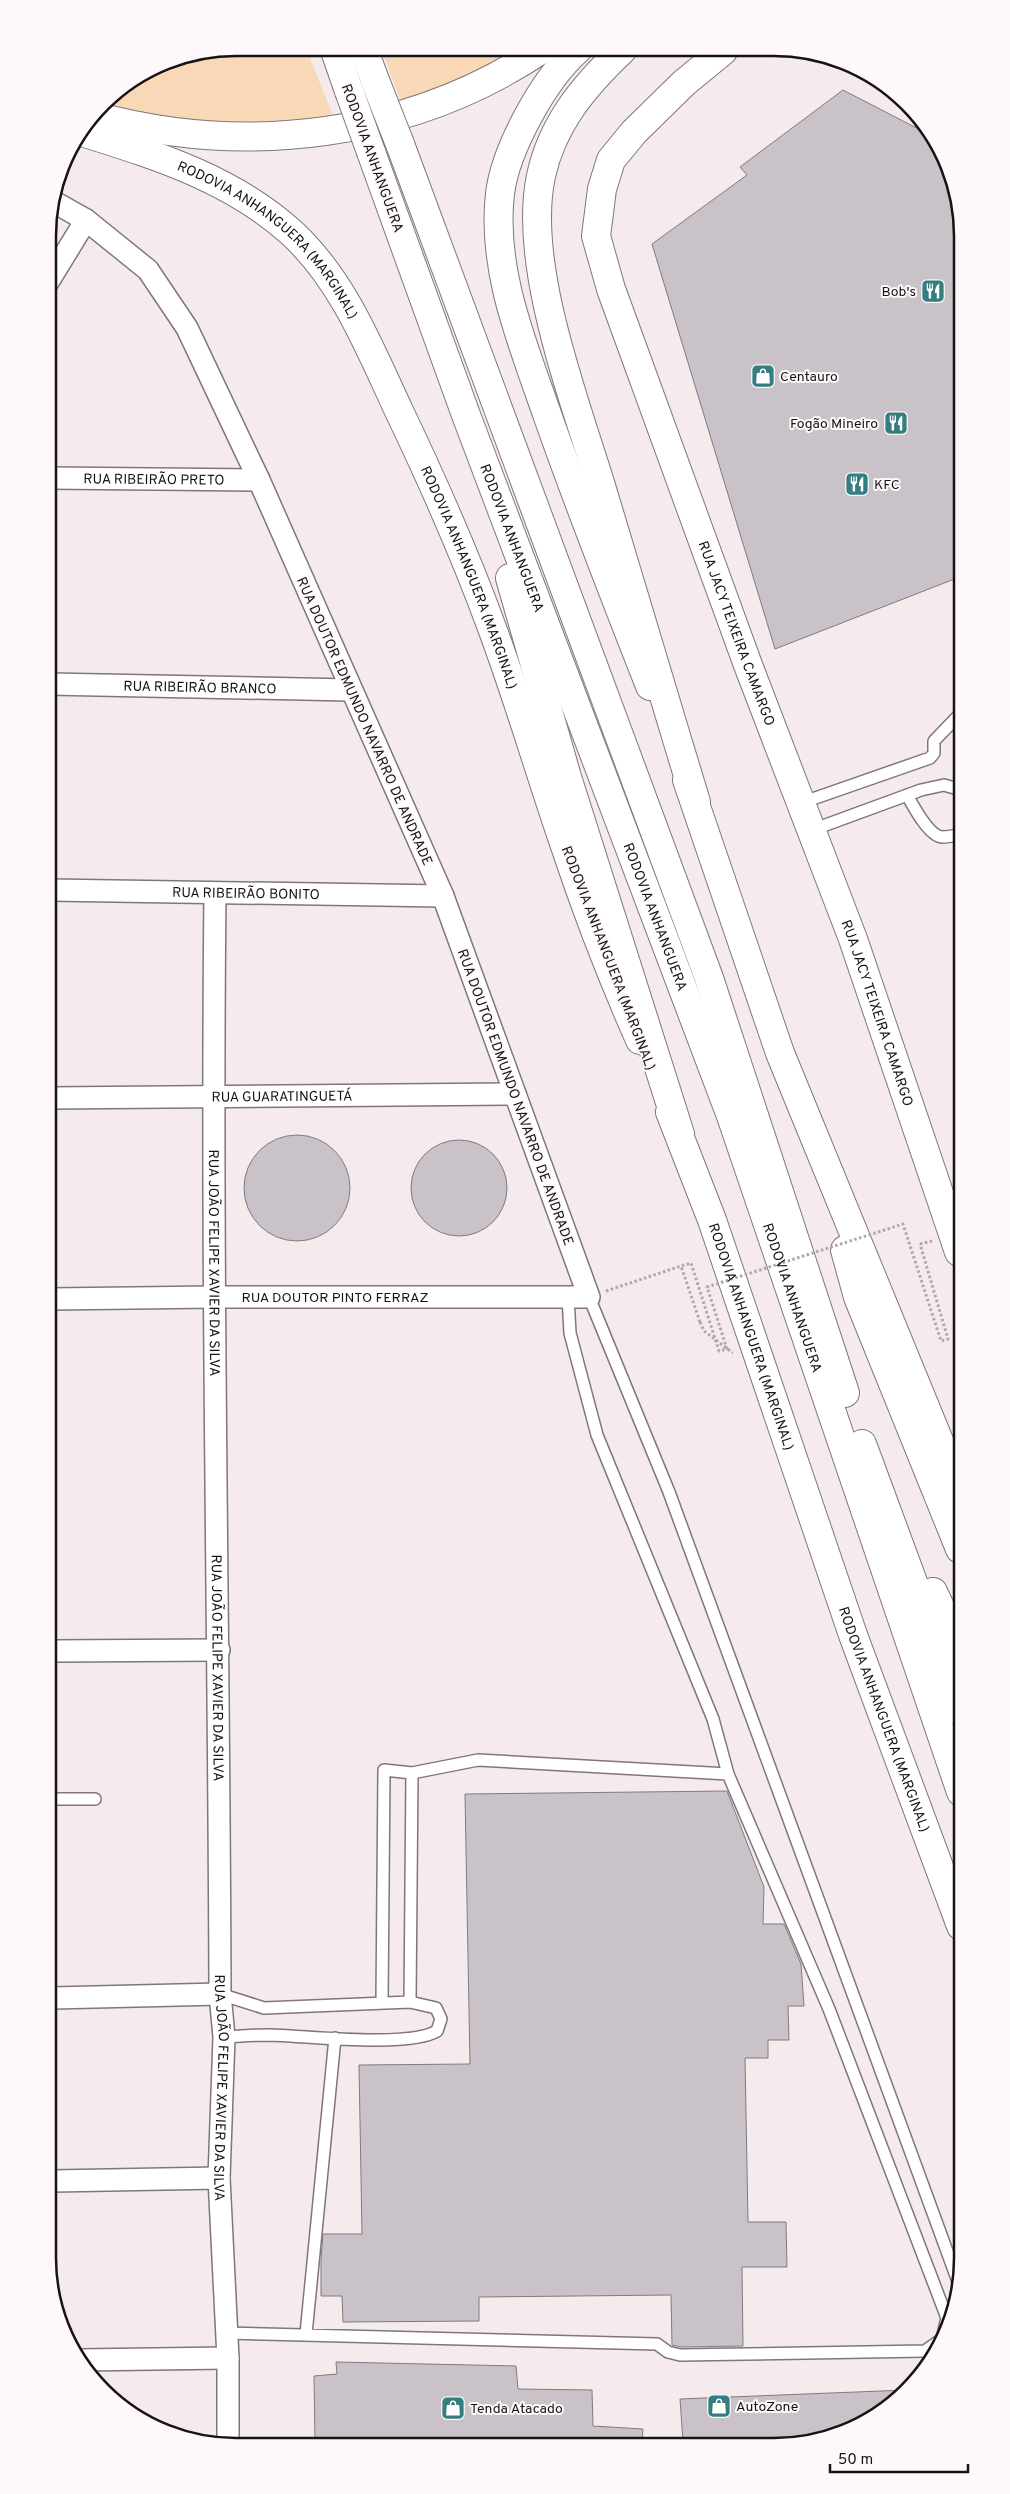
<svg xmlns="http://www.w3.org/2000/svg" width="1010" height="2494" viewBox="0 0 1010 2494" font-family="Overpass,sans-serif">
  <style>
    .green { fill: #f9d8b7 }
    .building { fill: #c9c2c8; stroke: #817a80 }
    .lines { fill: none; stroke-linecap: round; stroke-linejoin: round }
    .service-casing { stroke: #807678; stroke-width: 14 }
    .minor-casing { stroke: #807678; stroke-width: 24 }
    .tertiary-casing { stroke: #807678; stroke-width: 30 }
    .trunk-casing { stroke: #807678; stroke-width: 30 }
    .motorway-casing { stroke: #807678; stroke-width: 30 }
    .path { stroke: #b0a7a8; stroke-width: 3; stroke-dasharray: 2.5 2.5; stroke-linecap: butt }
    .service { stroke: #fff; stroke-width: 11 }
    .minor { stroke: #fff; stroke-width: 21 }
    .tertiary { stroke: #fff; stroke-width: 28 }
    .trunk { stroke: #fff; stroke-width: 28 }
    .motorway { stroke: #fff; stroke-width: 28 }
    .motorway-bridge-casing { stroke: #807678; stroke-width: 30; stroke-linecap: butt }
    .path-bridge { stroke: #b0a7a8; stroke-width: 3; stroke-dasharray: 2.5 2.5; stroke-linecap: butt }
    .motorway-bridge { stroke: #fff; stroke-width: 28 }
    .labels { text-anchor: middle; stroke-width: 4; stroke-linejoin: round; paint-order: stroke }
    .street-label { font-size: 14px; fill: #171314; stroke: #fff8fa }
    .poi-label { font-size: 14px; fill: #171314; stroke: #fff8fa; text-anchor: start }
    .rim { fill: none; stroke: #171314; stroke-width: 2.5 }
  </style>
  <rect width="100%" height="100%" fill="#f5eaec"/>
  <path class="green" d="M236,48H306L333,116C280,122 228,124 175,119C151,116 126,110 103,106L111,94L164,62Z
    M381,48L519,49L473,78L402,105Z"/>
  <path class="building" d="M843,90L934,137L956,187L957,578L775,649L652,244L747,175L740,167Z
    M244 1188a53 53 0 1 1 106 0a53 53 0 1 1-106 0Z
    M411 1188a48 48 0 1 1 96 0a48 48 0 1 1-96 0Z
    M727,1791L764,1887L763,1924H784L801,1964L804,2006H788L789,2040H768V2058H745L748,2222H786L787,2267H742L743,2346L681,2347L672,2345L671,2295L479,2297V2321L343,2322L342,2296H321V2260L323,2234H362L359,2065L470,2064L465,1794Z
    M336,2362L516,2366L518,2389L592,2390L593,2426L643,2429L642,2441L315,2442L314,2376L337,2374Z
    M906,2390L879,2415L823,2440L683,2441L680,2399Z"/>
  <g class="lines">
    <g class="service-casing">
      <path id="service" d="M907,795C913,806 929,836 942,837C947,837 953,836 958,835
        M801,803L930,758L934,753V741L958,716
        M812,830L921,790L944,785L958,789
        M589,1297L669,1492L959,2284
        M52,1799H95
        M220,1994L264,2008L410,2002L436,2008L441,2019L437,2031C408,2048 307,2036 270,2035C255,2035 239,2036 224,2037
        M410,2002L412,1773
        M382,2003L384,1770L412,1773L478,1760L728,1774
        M226,2333L657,2344L668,2352L680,2355L925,2351L942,2339L947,2318L829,2009L728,1774L713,1719L597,1435L570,1333L568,1297
        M306,2334L335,2038"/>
    </g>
    <g class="minor-casing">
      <g id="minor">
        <path d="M48,282L86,220"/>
        <path id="s1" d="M49,478L259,480"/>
        <path id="s2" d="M49,684L350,690"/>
        <path id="s3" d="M50,890L443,896"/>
        <path id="s4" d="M215,893C211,1260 219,1627 220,1994L224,2037L219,2178L228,2358V2443"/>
        <path id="s5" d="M50,1098L515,1094"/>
        <path id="s6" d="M51,1299L214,1297H589L443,896L259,480L187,328L148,270L86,220L54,202"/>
        <path d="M52,1651L219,1650"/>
        <path d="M53,1998L220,1994"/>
        <path d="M53,2181L219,2178"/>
        <path d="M79,2360L228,2358"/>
      </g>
    </g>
    <g class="tertiary-casing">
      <g id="tertiary">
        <path id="s7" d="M723,51L684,83L634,132L611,160L602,189L596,236L611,289L748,665L853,939L959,1252"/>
      </g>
    </g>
    <g class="trunk-casing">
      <g id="trunk">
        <path d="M577,50C544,79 505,150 500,194C491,271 524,347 548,417C580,508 615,597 650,686"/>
        <path id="s8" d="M82,132C158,156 233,179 293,234C344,282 370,349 399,411C433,482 465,554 492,628C519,700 540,774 565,846C587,912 612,977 640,1040"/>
        <path d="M687,780L780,1053L960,1492"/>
        <path id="s9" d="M670,1112L712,1220L853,1635L961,1926"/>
        <path d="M845,1250L858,1297L960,1549"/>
      </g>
    </g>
    <g class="motorway-casing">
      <g id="motorway">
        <path d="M334,48L349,91"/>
        <path d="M363,48L376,83"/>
        <path d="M622,50C584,86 552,124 541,176C522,264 575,401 601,486C633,592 664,697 696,802"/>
        <path d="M95,116C247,157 411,137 542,49"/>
        <path d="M400,144L709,978L845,1393"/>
        <path id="s10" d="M371,152L466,415L731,1116L961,1792"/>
        <path d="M510,578L567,777L680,1134"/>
        <path d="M862,1444L961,1712"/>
        <path d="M933,1592L960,1649"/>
      </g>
    </g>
    <path class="path" d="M920,1244L932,1241
      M606,1291L681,1266
      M700,1322L704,1331L733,1353"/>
    <use href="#service" class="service"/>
    <use href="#minor" class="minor"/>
    <use href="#tertiary" class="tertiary"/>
    <use href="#trunk" class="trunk"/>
    <use href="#motorway" class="motorway"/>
    <g class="motorway-bridge-casing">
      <path id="motorway-bridge" d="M376,83L400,144
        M349,91L371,152"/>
    </g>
    <path class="path-bridge" d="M700,1322L681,1266L691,1263L719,1351L727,1349L707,1287L903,1224L941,1341L948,1339L920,1244"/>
    <use href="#motorway-bridge" class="motorway-bridge"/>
  </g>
  <defs>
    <g id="restaurant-square" transform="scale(1.25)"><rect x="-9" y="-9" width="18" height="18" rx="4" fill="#347d81" stroke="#fff8fa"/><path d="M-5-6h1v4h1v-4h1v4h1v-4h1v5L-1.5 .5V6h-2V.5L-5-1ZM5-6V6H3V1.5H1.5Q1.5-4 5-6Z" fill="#fff"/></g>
    <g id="shop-square" transform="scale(1.25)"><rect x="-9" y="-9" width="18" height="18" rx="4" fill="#347d81" stroke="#fff8fa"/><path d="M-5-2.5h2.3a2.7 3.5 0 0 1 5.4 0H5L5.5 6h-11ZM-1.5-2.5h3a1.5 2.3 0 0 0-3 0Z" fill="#fff"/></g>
  </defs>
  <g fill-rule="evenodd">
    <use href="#restaurant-square" x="933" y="291"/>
    <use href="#shop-square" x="763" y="376"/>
    <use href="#restaurant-square" x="896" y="423"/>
    <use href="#restaurant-square" x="857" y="484"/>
    <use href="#shop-square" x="719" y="2406"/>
    <use href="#shop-square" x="453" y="2408"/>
  </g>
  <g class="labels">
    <g class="street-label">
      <text transform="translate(373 158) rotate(70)" y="5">RODOVIA ANHANGUERA</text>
      <text dy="5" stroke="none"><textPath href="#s8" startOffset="221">RODOVIA ANHANGUERA (MARGINAL)</textPath></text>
      <text dy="5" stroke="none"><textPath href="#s1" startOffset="105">RUA RIBEIRÃO PRETO</textPath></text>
      <text dy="5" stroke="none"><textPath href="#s10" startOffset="411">RODOVIA ANHANGUERA</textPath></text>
      <text dy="5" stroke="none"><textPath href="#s8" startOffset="625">RODOVIA ANHANGUERA (MARGINAL)</textPath></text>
      <text dy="5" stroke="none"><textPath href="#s7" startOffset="656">RUA JACY TEIXEIRA CAMARGO</textPath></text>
      <text dy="5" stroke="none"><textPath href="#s2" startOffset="151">RUA RIBEIRÃO BRANCO</textPath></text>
      <text transform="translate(365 721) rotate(66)" y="5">RUA DOUTOR EDMUNDO NAVARRO DE ANDRADE</text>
      <text dy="5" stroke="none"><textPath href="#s3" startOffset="196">RUA RIBEIRÃO BONITO</textPath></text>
      <text dy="5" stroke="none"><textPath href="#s10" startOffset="816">RODOVIA ANHANGUERA</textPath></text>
      <text transform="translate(609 958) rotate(69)" y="5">RODOVIA ANHANGUERA (MARGINAL)</text>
      <text dy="5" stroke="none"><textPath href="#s7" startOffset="1061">RUA JACY TEIXEIRA CAMARGO</textPath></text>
      <text dy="5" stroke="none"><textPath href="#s5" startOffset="232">RUA GUARATINGUETÁ</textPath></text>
      <text transform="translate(516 1097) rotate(70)" y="5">RUA DOUTOR EDMUNDO NAVARRO DE ANDRADE</text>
      <text dy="5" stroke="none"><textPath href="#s4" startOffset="370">RUA JOÃO FELIPE XAVIER DA SILVA</textPath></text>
      <text dy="5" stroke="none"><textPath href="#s6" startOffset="284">RUA DOUTOR PINTO FERRAZ</textPath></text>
      <text dy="5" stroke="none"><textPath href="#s10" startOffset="1221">RODOVIA ANHANGUERA</textPath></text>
      <text dy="5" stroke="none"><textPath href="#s9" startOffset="239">RODOVIA ANHANGUERA (MARGINAL)</textPath></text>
      <text dy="5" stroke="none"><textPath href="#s4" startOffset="775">RUA JOÃO FELIPE XAVIER DA SILVA</textPath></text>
      <text dy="5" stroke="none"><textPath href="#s9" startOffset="644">RODOVIA ANHANGUERA (MARGINAL)</textPath></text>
      <text dy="5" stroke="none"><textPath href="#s4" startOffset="1195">RUA JOÃO FELIPE XAVIER DA SILVA</textPath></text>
    </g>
    <g class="poi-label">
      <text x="916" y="296" text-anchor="end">Bob's</text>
      <text x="780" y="381">Centauro</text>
      <text x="878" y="428" text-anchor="end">Fogão Mineiro</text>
      <text x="874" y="489">KFC</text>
      <text x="736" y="2411">AutoZone</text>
      <text x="470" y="2413">Tenda Atacado</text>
    </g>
  </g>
  <path d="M0 0H1010V2494H0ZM236 56H774A180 180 0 0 1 954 236V2258A180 180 0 0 1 774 2438H236A180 180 0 0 1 56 2258V236A180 180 0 0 1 236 56Z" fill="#fff8fa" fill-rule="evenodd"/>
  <path class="rim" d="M236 56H774A180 180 0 0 1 954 236V2258A180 180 0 0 1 774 2438H236A180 180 0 0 1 56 2258V236A180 180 0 0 1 236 56Z"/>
  <path d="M830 2464v8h138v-8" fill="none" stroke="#171314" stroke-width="2.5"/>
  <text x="838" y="2464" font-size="15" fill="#171314" stroke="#fff8fa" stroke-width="4" paint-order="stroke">50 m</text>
</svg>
